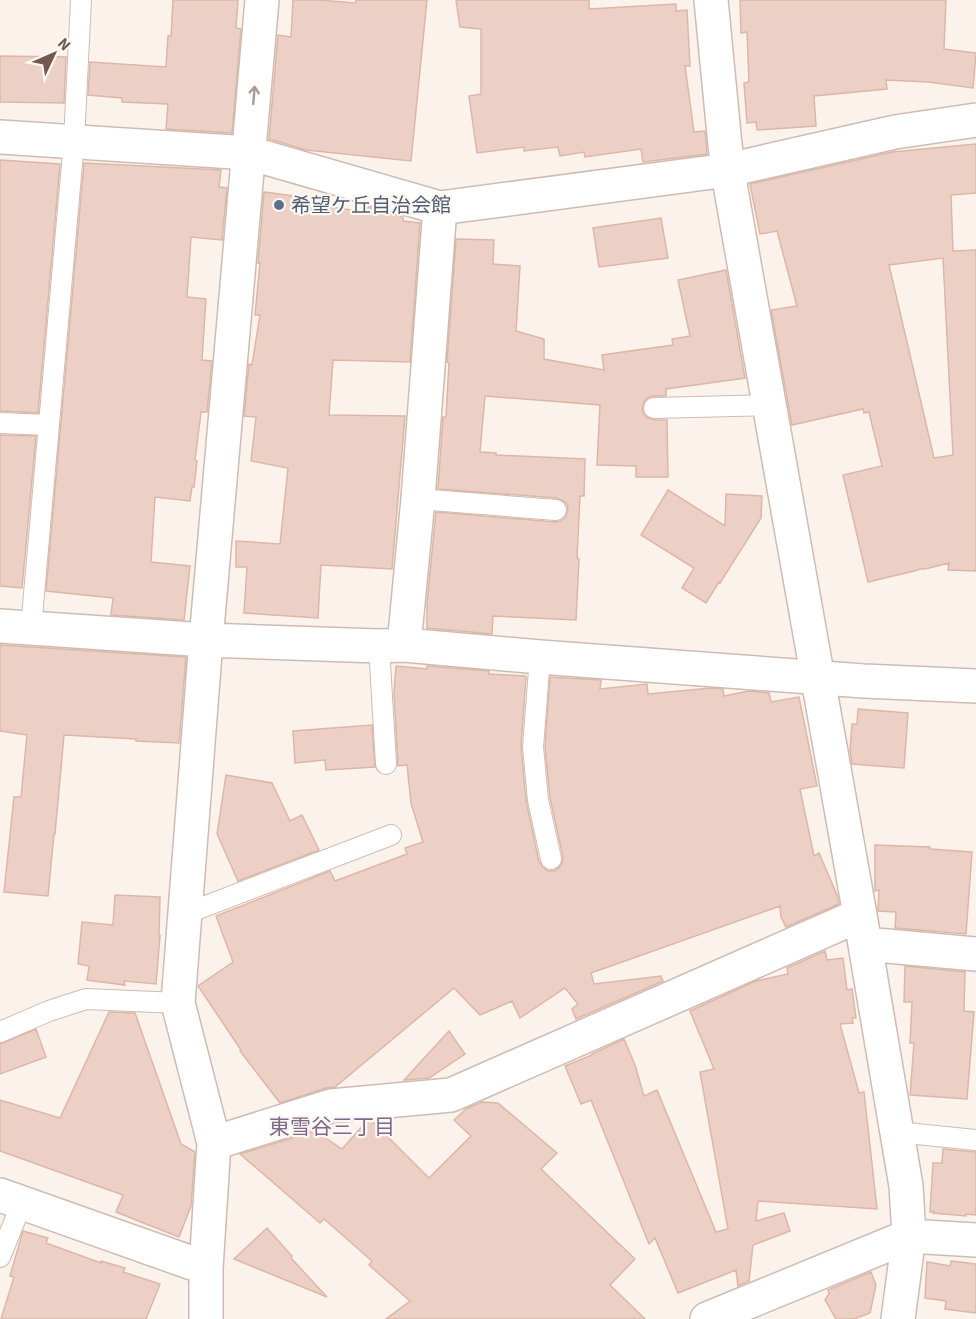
<svg xmlns="http://www.w3.org/2000/svg" width="976" height="1319" viewBox="0 0 976 1319" font-family="'Source Sans 3','Noto Sans JP',sans-serif">
  <style>
    .building { fill: #edd0c5; stroke: #deb6a7; stroke-width: 1.5; fill-rule: evenodd }
    .lines { fill: none; stroke-linecap: round; stroke-linejoin: round }
    .service-casing { stroke: #cebcb4; stroke-width: 22 }
    .minor-casing { stroke: #cebcb4; stroke-width: 36 }
    .service { stroke: #fff; stroke-width: 20 }
    .minor { stroke: #fff; stroke-width: 33 }
    .oneway { stroke: #ab9b96 }
    .service-dot { fill: #5c6f8a; stroke: #fdf7f1; stroke-width: 2 }
    .labels { text-anchor: middle; stroke-width: 4.5; stroke-linejoin: round; paint-order: stroke }
    .service-label { font-size: 20px; fill: #4e5e75; stroke: #fdf7f1; text-anchor: start }
    .neighbourhood-label { font-size: 21px; fill: #7d688e; stroke: #fdf7f1 }
  </style>
  <rect width="100%" height="100%" fill="#fbf3eb"/>
  <path class="building" d="M173,0H238L236,28L241,29L232,133L166,129L168,104L122,102V98L88,95L90,62L166,67L168,36H171Z
    M293,0H319L355,3L356,0H427L411,161L306,150L269,139L278,35L291,37Z
    M456,0H589V9L676,4V11L687,10L690,66H685L694,132L705,131L707,154L643,162L641,149L585,157L584,152L560,156L558,147L524,151V147L477,153L469,96L481,94V29L460,27Z
    M740,0H946L944,49L976,53L973,88L928,82L886,80L887,89L814,96L816,126L757,130L756,122L747,123L744,83L749,82L747,32L741,33Z
    M0,56L66,57L64,103L0,102Z
    M976,144V193L951,195L953,251L976,250V571L948,570L949,563L925,569H919L918,570L868,582L843,475L882,466L869,412L864,413L863,409L792,425L771,310L797,306L777,231L760,234L750,184L892,152ZM943,258L953,455L934,458L889,265Z
    M0,160L60,164L38,413L0,411Z
    M84,163L221,170L219,187L227,188L222,240L191,237L187,297L206,299L202,360L212,361L207,412H201L195,460L197,461L194,487H192L190,501L155,497L151,562L190,566L184,620L111,615L113,598L46,591Z
    M264,192L316,199L315,205L367,212L368,207L403,217V221L420,223L410,362L333,360L329,415L405,416L392,569L321,565L318,618L244,613L247,567H236V541L280,544L288,468L251,461L256,417L244,416L249,364L252,365L260,315H255L260,263H258Z
    M661,218L668,258L599,267L593,228Z
    M456,239L494,240L493,264L520,266L516,331L544,339V359L604,370L602,355L673,345L672,339L690,336L678,280L726,270L745,378L666,389V396H653L647,398L644,402L642,409L644,415L648,418L654,420H667L668,477H636V466L597,465L600,405L485,396L480,452L496,453V455L585,459L584,496H580L577,558L579,559L576,620L493,616L492,634L427,628V603L436,512L555,522L561,521L565,517L568,510L567,504L563,501L557,498L438,489L443,417H446L449,363L447,362Z
    M0,435L36,436L22,588L0,586Z
    M668,490L725,526L726,494L762,496L761,518L720,583L719,582L706,603L682,588L694,568L641,535Z
    M0,645L186,657L179,743L136,741V739L64,735L55,834H54L48,896L4,892L14,797H21L27,735L0,731Z
    M396,666L427,669V666L489,671V674L525,676L526,677L521,746L526,801L539,862L543,867L548,871H554L559,868L562,863L563,857L550,798L545,747L550,677L601,680L600,689L647,684L648,694L711,688L723,689L724,696L749,691L769,693L771,702L799,697L817,786L800,789L814,856L819,853L837,895L839,904L786,927L781,917L780,906L591,973L594,984L661,976L663,981L576,1019L572,1009L578,1004L565,988L520,1018L512,1001L480,1015L454,988L335,1087L326,1088L280,1103L240,1051L241,1050L198,986L233,962L216,916L330,871L335,881L407,854L405,848L423,842L411,803L407,765L398,766L394,693Z
    M858,709L908,713L904,768L852,764L850,750L852,724H857Z
    M372,725L375,767L326,770L325,760L295,763L293,731Z
    M226,775L272,783L290,821L302,815L319,850L238,881L217,834Z
    M875,845L930,847V849L972,852L966,934L895,928L896,912L878,911L879,890L875,891Z
    M115,895L160,897L159,937L160,936L156,984L124,981L125,985L87,980L89,966L78,964L82,922L113,925Z
    M825,951L827,960L843,958L847,990L852,989L856,1018H852L853,1023L840,1024L859,1093L864,1092L877,1209L758,1201L756,1221L784,1213L790,1231L753,1245L749,1281L738,1286L736,1270L678,1293L655,1238L649,1244L591,1100L581,1104L565,1066L592,1055V1054L624,1039L635,1065L644,1096L657,1090L716,1232L728,1229L700,1072L714,1069L690,1011L756,981L788,974L787,968Z
    M905,966L965,972L964,1011L974,1012L967,1099L910,1095L914,1043H910L912,1002H904Z
    M109,1012L135,1013L181,1144L195,1152L191,1206L179,1237L116,1212L123,1195L0,1151V1100L60,1118Z
    M36,1029L46,1057L0,1074V1044Z
    M449,1031L465,1054L429,1078L404,1080Z
    M482,1102L498,1103L557,1153L541,1169L635,1259L610,1285L645,1319H386L410,1301L369,1265L372,1261L324,1219L320,1223L240,1154L315,1131L342,1149L366,1122L372,1121L429,1178L471,1136L454,1120L466,1109Z
    M943,1149L976,1152V1215L966,1214V1216L933,1213L934,1211L930,1212L933,1163H942Z
    M267,1228L292,1256L291,1258L327,1297L234,1259Z
    M23,1231L48,1238L46,1243L101,1263V1261L125,1268L123,1272L160,1284L146,1319H1L14,1277L10,1276Z
    M951,1261L976,1264V1313L945,1309L946,1301L925,1298L927,1262L950,1266Z
    M871,1272L876,1285L870,1313L854,1319H836L825,1300L829,1294L828,1290Z"/>
  <g class="lines">
    <g class="service-casing">
      <path id="service" d="M654,408L770,405
        M0,423L49,425
        M418,499L556,510
        M31,628L74,141L81,0
        M379,646L386,764
        M540,657L533,747L538,800L551,859
        M185,914L391,835
        M0,1032L49,1011L86,999L178,1003
        M897,1132L976,1140
        M0,1257L22,1203"/>
    </g>
    <g class="minor-casing">
      <path id="minor" d="M711,0L725,145L731,190L860,915L906,1186L909,1236L898,1319
        M0,137L249,153L440,208L728,170L895,132L976,120
        M0,626L206,640L379,646L404,645L540,657L864,681L976,686
        M404,645L418,499L440,208
        M865,944L976,954
        M214,1143L331,1106L451,1095L860,915
        M0,1195L206,1268
        M206,1319V1268L214,1143L178,1003L206,640L262,0
        M707,1319L909,1236L976,1240"/>
    </g>
    <use href="#service" class="service"/>
    <use href="#minor" class="minor"/>
  </g>
  <defs><path id="oneway-shaft" d="M-6 0H5M1.5-3L5.5 0L1.5 3" fill="none" stroke-width="1.6" stroke-linecap="round" stroke-linejoin="round" transform="scale(1.5)"/></defs>
  <use class="oneway" href="#oneway-shaft" transform="translate(254 95) rotate(-85)"/>
  <circle class="service-dot" cx="279" cy="205" r="6"/>
  <g class="labels">
    <g class="service-label">
      <text x="291" y="212">希望ケ丘自治会館</text>
    </g>
    <g class="neighbourhood-label">
      <text x="332" y="1134">東雪谷三丁目</text>
    </g>
  </g>
  <g transform="translate(54 54) rotate(46)" stroke="#fdf7f1" stroke-width="4.5" paint-order="stroke">
  <path d="M0-4.5L10 22L0 15L-10 22Z" fill="#735850"/>
  <text y="-9" font-size="16" font-weight="bold" text-anchor="middle" fill="#735850">N</text>
  </g>
</svg>
